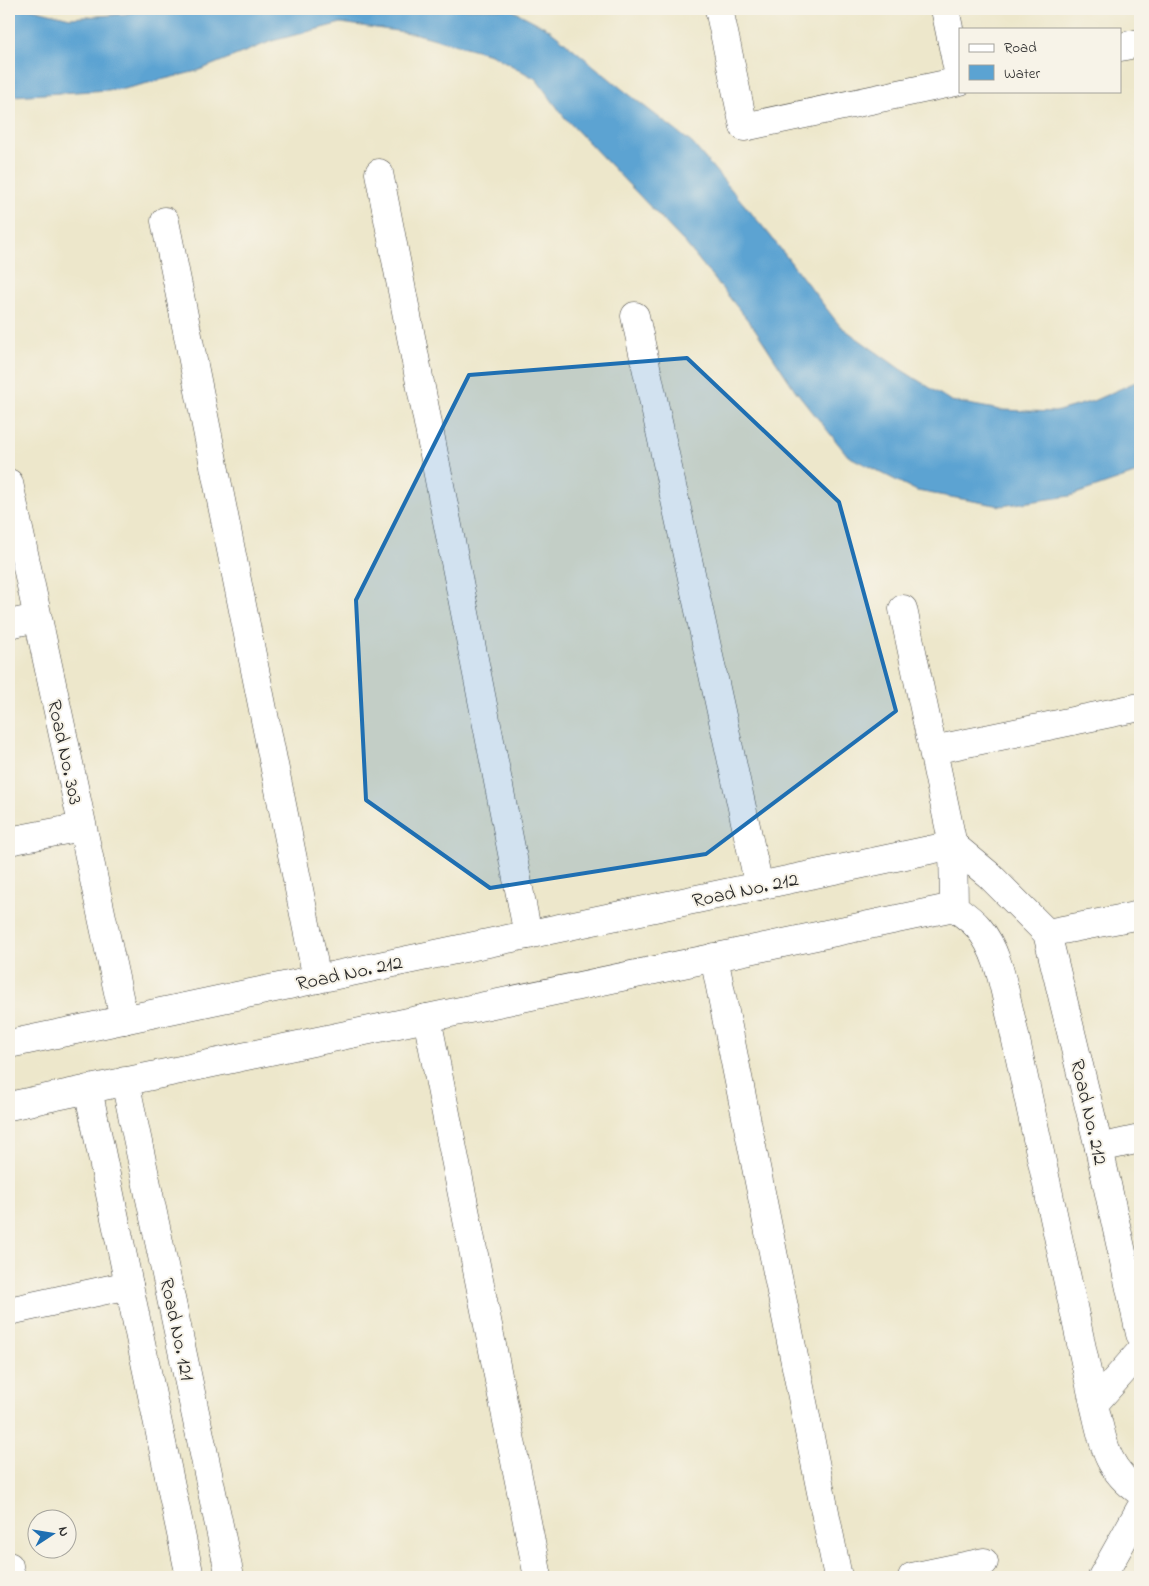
<svg xmlns="http://www.w3.org/2000/svg" width="1149" height="1586" viewBox="0 0 1149 1586" font-family="'Indie Flower',sans-serif">
  <style>
    .water { fill: #5ba3d2; stroke: #43677e }
    .lines { fill: none; stroke-linecap: round; stroke-linejoin: round }
    .minor-casing { stroke: #484743; stroke-width: 29 }
    .tertiary-casing { stroke: #484743; stroke-width: 29 }
    .minor { stroke: #fff; stroke-width: 28 }
    .tertiary { stroke: #fff; stroke-width: 28 }
    .marked { fill: #1f6fb2; fill-opacity: 0.2; stroke: #1f6fb2; stroke-width: 4; stroke-linejoin: round }
    .labels { text-anchor: middle; stroke-width: 4; stroke-linejoin: round; paint-order: stroke }
    .street-label { font-size: 20px; fill: #2b2b2b; stroke: #f7f3e8 }
  </style>
  <rect width="100%" height="100%" fill="#f7f3e8"/>
  <filter id="ink" filterUnits="userSpaceOnUse"><feTurbulence type="fractalNoise" baseFrequency=".02" numOctaves="2"/><feDisplacementMap in="SourceGraphic" scale="10" xChannelSelector="R" yChannelSelector="G"/><feConvolveMatrix kernelMatrix="1 2 1 2 8 2 1 2 1" color-interpolation-filters="sRGB"/></filter>
  <filter id="wash" filterUnits="userSpaceOnUse"><feTurbulence type="fractalNoise" baseFrequency=".0096" numOctaves="4" result="noise"/><feDisplacementMap in="SourceGraphic" scale="20" xChannelSelector="R" yChannelSelector="G"/><feGaussianBlur stdDeviation="1.12" result="paint"/><feColorMatrix in="noise" values="0 0 0 0 0 0 0 0 0 0 0 0 0 0 0 0 0 1.4 0 .05"/><feComposite in="paint" operator="in"/></filter>
  <g filter="url(#wash)">
    <rect width="100%" height="100%" fill="#ede7cb"/>
    <path class="water" d="M9,9H33L70,18L126,14L140,9H510L549,29L622,89L692,143L769,234L840,326L900,369L951,401L1001,410L1055,412L1093,401L1140,380V472L1070,496L1001,506L917,491L848,456L795,390L755,329L686,244L565,118L536,79L491,54L417,34L341,23L272,41L197,71L124,89L13,96L9,94Z"/>
  </g>
  <g filter="url(#ink)">
    <g class="lines">
      <g class="minor-casing">
        <path id="minor" d="M719,9L744,127L960,81
          M945,9L960,81
          M1120,47L1140,43
          M379,173L528,935
          M165,221L317,979
          M635,316L759,886
          M9,483L124,1020
          M903,609L953,845
          M9,624L37,618
          M933,750L1140,707
          M9,841L82,827
          M1047,933L1140,915
          M714,957L838,1577
          M427,1018L538,1577
          M1099,1148L1140,1139
          M9,1311L129,1285
          M9,1566L11,1577
          M912,1577L984,1562"/>
      </g>
      <g class="tertiary-casing">
        <path id="tertiary" d="M953,845L989,875L1047,933L1099,1148L1140,1334
          M953,845L954,907
          M954,907C962,913 972,920 978,927C1000,953 1004,991 1012,1022L1094,1404
          M9,1044L953,845
          M125,1081L230,1577
          M88,1089L190,1577
          M9,1106L954,907
          M1140,1352L1094,1404C1103,1441 1105,1469 1140,1492
          M1102,1577L1140,1509"/>
      </g>
      <use href="#minor" class="minor"/>
      <use href="#tertiary" class="tertiary"/>
    </g>
  </g>
  <path class="marked" d="M687,358L839,502L896,711L706,854L490,888L366,800L356,600L469,375Z"/>
  <g class="labels">
    <g class="street-label">
      <text transform="translate(66 752) rotate(78)" y="7">Road No. 303</text>
      <text transform="translate(745 889) rotate(-12)" y="7">Road No. 212</text>
      <text transform="translate(349 972) rotate(-12)" y="7">Road No. 212</text>
      <text transform="translate(1090 1112) rotate(77)" y="7">Road No. 212</text>
      <text transform="translate(178 1329) rotate(78)" y="7">Road No. 121</text>
    </g>
  </g>
  <rect width="1149" height="1586" fill="none" stroke="#f7f3e8" stroke-width="30"/>
  <rect x="959" y="28" width="162" height="65" fill="#f7f3e8" stroke="#a5a39c"/>
  <rect x="969" y="44" width="25" height="8" fill="#ffffff" stroke="#a5a39c"/>
  <text x="1004" y="52" font-size="15" fill="#2b2b2b">Road</text>
  <rect x="969" y="65" width="25" height="15" fill="#5ba3d2" stroke="#a5a39c"/>
  <text x="1004" y="78" font-size="15" fill="#2b2b2b">Water</text>
  <g transform="translate(52 1534) rotate(78)"><circle r="24" fill="#f7f3e8" stroke="#a5a39c"/>
  <path d="M0-4L9 19L0 12L-9 19Z" fill="#1f6fb2"/>
  <text y="-8" font-size="14" font-weight="bold" text-anchor="middle" fill="#2b2b2b">N</text>
  </g>
</svg>
